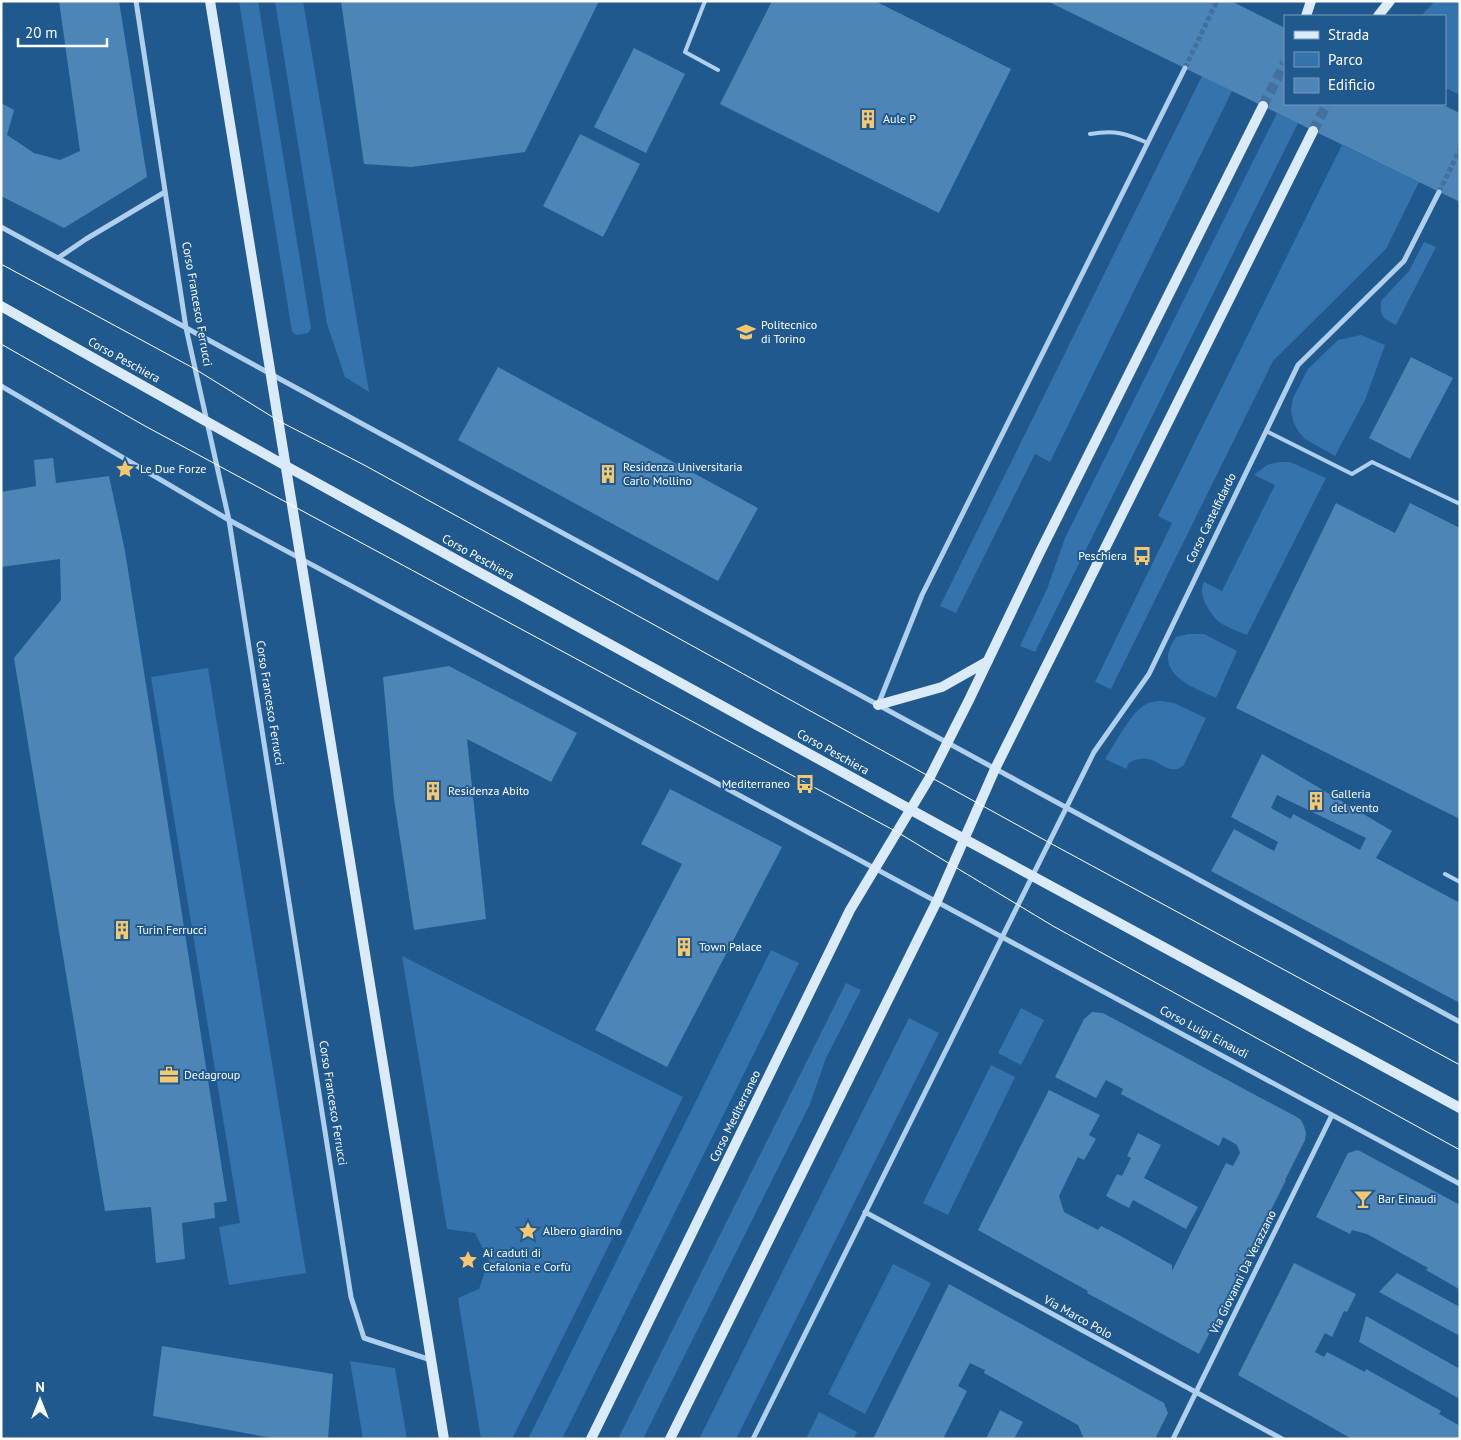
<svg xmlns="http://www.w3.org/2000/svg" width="1461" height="1440" viewBox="0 0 1461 1440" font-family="'PT Sans',sans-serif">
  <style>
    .green { fill: #3473ab }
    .building { fill: #4d85b7; fill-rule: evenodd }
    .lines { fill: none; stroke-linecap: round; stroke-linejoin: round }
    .minor-tunnel { stroke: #41729f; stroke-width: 5; stroke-dasharray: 5 2.5; stroke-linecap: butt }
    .secondary-tunnel { stroke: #41729f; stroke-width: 10; stroke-dasharray: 10 5; stroke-linecap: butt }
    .service { stroke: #afcfec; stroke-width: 4 }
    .minor { stroke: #afcfec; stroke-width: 5 }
    .secondary { stroke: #dbeaf9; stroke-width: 10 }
    .tram { stroke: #fff; stroke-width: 1 }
    .labels { text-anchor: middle; stroke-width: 4; stroke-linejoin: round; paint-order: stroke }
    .poi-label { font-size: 12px; fill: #fff; stroke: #20598e; text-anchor: start }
    .street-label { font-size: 12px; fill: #fff; stroke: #20598e }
  </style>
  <rect width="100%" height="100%" fill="#20598e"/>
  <path class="green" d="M239,1H258L311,328L308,333L297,335L292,332Z
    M275,1H303L369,392L345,377L327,324Z
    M1435,1H1460V95L1445,88V16H1421Z
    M1202,76L1232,91L1050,462L1035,454L956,613L940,606Z
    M1277,113L1298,123L1035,652L1020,646L1047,589L1065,538Z
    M1342,145L1419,182L1386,249L1273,361L1111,689L1095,682L1172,523L1158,516Z
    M1424,242L1436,247L1396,325C1383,318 1380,317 1381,301L1409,271Z
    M1361,335L1385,345L1365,400L1335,456L1305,439L1298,431L1293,421L1291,410L1293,398L1308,369L1338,340Z
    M1279,462H1290L1326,478L1247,635C1238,631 1225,627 1218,621C1209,612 1197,594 1204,582L1222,591L1275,485L1254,475L1267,465Z
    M1188,634H1204L1237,651L1216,698C1190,686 1151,672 1176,637Z
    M208,668L306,1273L229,1285L219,1227L240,1223L151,677Z
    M1162,701L1174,703L1206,718L1184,765C1165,781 1157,747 1129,763L1126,769L1105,759C1114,745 1130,715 1143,706C1149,702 1155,701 1162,701Z
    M771,950L799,963L562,1439H528Z
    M402,956L683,1097L512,1439H481L458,1298L479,1289L489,1260L475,1233L447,1229Z
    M846,983L861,990L826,1058L810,1104L643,1439H618Z
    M1021,1008L1044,1020L1021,1065L998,1053Z
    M909,1018L939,1033L736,1439H699Z
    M991,1065L1015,1077L948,1215L923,1203Z
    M893,1264L931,1283L865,1414L828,1394Z
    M350,1361L395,1368L407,1439H363Z
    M819,1412L857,1432L853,1439H806Z"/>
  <path class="building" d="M59,1H119L147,177L64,228L1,196V103L14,110L7,135L34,153L60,160L80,151Z
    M341,1H599L525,152L411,167L364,164Z
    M772,1H875L1011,69L939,213L720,104Z
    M1047,1H1231L1285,28V104H1441L1460,113V202Z
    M634,48L685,74L646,153L594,127Z
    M580,134L640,164L603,237L543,206Z
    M1411,357L1453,378L1410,459L1369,438Z
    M498,367L758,508L718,581L458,440Z
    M53,458L56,483L109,476L125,551L227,1201L214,1203L215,1218L182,1223L185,1259L156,1263L151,1207L105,1211L14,658L61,600L60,559L1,567V492L36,486L34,460Z
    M1336,503L1395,533L1410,503L1460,528V819L1236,708Z
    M449,666L577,733L551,782L467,739L486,919L414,930L394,799L383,677Z
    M1262,754L1392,831L1376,858L1460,903V1003L1211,871L1234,829L1274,851L1278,842L1231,817ZM1277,795L1366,838L1360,850L1293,814L1291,819L1271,808Z
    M670,789L782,847L667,1067L595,1030L682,864L641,844Z
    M1092,1012L1103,1013L1259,1097L1295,1116L1301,1120L1304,1126L1306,1133L1305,1140L1285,1180H1286L1199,1354L1087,1293L1088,1291L978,1230L1049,1090L1100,1115L1089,1135L1096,1139L1084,1160L1078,1157L1059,1196L1064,1212L1098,1230L1101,1226L1119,1235L1172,1265V1271L1226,1163L1233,1166L1240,1153L1237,1145L1223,1137L1219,1146L1121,1094L1123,1089L1106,1080L1096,1098L1055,1077L1084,1019Z
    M1138,1133L1161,1145L1144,1178L1198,1207L1186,1229L1133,1200L1129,1208L1106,1196L1117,1174L1122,1176L1131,1158L1127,1156Z
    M1358,1150L1460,1205L1459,1289L1426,1270L1428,1268L1367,1234L1352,1230L1350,1234L1316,1217L1348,1153Z
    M1294,1263L1356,1294L1347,1312L1344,1311L1332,1337L1325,1333L1315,1352L1324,1357L1327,1352L1365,1372L1366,1369L1441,1411L1439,1414L1460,1426V1439H1352L1238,1375Z
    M1397,1273L1460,1307V1336L1379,1292Z
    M949,1284L1164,1403L1168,1413L1155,1439H1084L1078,1425L984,1373L985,1370L970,1363L958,1386L967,1391L943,1439H873Z
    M1366,1316L1460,1369V1399L1359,1342Z
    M162,1346L333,1374L328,1439H277L153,1416Z
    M1000,1410L1023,1422L1014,1439H986Z"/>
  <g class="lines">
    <path class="minor-tunnel" d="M1185,68L1217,1
      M1439,192L1460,149"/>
    <path class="secondary-tunnel" d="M1263,106L1285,63
      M1313,131L1327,104"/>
    <path class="service" d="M705,1L685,52L718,70
      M1090,134C1115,130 1125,133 1148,143
      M1266,431L1352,474L1372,462L1460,504
      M1445,874L1460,882"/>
    <path class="minor" d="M136,1L186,328L229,520L351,1297L364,1338L431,1360
      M1,227C487,493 974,756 1460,1022
      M58,258L86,239L165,192
      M1,386L229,520L1460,1184
      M878,705L922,595L1185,68
      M865,1212L1282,1439
      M753,1439L1094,752L1149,674L1298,365L1404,261L1439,192
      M1173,1439L1332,1115"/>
    <path class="secondary" d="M210,1L444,1439
      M1306,16L1311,1
      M1378,16L1390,1
      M1,306L286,466L944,828L1460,1108
      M878,705L942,687L988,661
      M591,1439L850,910L930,777L969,700L1040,552L1263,106
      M670,1439L937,901L995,769L1313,131"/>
    <path class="tram" d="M1,264L195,369L279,421L366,466L1050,843L1460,1065
      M1,344L145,426L897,832L1053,926L1460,1150"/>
  </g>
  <defs>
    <g id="building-bare" transform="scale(1.5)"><path d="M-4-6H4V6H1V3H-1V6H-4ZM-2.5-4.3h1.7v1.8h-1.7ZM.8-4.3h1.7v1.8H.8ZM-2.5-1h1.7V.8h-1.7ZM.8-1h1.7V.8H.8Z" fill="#f9c76f" stroke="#20598e" stroke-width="2.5" paint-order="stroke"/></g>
    <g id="university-bare" transform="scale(1.5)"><path d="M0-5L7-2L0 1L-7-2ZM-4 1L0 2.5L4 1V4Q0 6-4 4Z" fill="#f9c76f" stroke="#20598e" stroke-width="2.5" paint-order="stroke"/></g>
    <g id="sight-bare" transform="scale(1.5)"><path d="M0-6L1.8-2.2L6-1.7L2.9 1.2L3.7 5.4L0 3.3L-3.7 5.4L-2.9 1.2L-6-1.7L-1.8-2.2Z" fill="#f9c76f" stroke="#20598e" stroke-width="2.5" paint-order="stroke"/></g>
    <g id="bus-bare" transform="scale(1.5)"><path d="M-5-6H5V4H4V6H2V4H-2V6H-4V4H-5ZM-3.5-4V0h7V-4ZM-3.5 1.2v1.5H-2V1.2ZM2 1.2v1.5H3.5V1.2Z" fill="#f9c76f" stroke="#20598e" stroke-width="2.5" paint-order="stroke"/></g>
    <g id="office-bare" transform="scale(1.5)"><path d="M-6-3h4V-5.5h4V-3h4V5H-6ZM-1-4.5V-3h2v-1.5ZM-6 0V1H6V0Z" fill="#f9c76f" stroke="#20598e" stroke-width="2.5" paint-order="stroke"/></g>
    <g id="bar-bare" transform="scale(1.5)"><path d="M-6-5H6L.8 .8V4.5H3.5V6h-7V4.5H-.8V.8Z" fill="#f9c76f" stroke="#20598e" stroke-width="2.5" paint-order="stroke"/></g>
  </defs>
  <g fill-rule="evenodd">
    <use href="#building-bare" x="868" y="119"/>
    <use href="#university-bare" x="746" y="332"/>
    <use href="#sight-bare" x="125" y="469"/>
    <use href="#building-bare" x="608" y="474"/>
    <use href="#bus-bare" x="1142" y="556"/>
    <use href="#bus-bare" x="805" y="784"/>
    <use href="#building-bare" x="433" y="791"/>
    <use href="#building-bare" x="1316" y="801"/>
    <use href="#building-bare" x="122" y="930"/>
    <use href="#building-bare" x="684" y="947"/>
    <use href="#office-bare" x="169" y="1075"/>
    <use href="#bar-bare" x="1363" y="1199"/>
    <use href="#sight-bare" x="528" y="1231"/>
    <use href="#sight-bare" x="468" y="1260"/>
  </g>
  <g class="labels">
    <g class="poi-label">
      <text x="883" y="123">Aule P</text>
      <text x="761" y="329">Politecnico<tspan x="761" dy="14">di Torino</tspan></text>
      <text x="623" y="471">Residenza Universitaria<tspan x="623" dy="14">Carlo Mollino</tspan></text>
      <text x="140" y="473">Le Due Forze</text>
      <text x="1127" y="560" text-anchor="end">Peschiera</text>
      <text x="790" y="788" text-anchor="end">Mediterraneo</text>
      <text x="448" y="795">Residenza Abito</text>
      <text x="1331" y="798">Galleria<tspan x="1331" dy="14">del vento</tspan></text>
      <text x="137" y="934">Turin Ferrucci</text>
      <text x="699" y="951">Town Palace</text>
      <text x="184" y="1079">Dedagroup</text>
      <text x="1378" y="1203">Bar Einaudi</text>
      <text x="543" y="1235">Albero giardino</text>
      <text x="483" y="1257">Ai caduti di<tspan x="483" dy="14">Cefalonia e Corfù</tspan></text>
    </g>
    <g class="street-label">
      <text transform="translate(197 304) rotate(80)" y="4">Corso Francesco Ferrucci</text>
      <text transform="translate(124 360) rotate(29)" y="4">Corso Peschiera</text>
      <text transform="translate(1211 518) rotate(-64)" y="4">Corso Castelfidardo</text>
      <text transform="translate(478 557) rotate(29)" y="4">Corso Peschiera</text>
      <text transform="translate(270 703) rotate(81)" y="4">Corso Francesco Ferrucci</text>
      <text transform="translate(833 752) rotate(29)" y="4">Corso Peschiera</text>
      <text transform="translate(1204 1032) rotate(28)" y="4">Corso Luigi Einaudi</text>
      <text transform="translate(333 1103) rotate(81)" y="4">Corso Francesco Ferrucci</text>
      <text transform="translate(735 1116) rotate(-64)" y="4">Corso Mediterraneo</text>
      <text transform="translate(1243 1272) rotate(-64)" y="4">Via Giovanni Da Verazzano</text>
      <text transform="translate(1078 1317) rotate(29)" y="4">Via Marco Polo</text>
    </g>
  </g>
  <rect width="1461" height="1440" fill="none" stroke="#ffffff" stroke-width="5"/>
  <rect x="1284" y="15" width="162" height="90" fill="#20598e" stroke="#799bbb"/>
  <rect x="1294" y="31" width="25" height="8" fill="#dbeaf9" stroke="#799bbb"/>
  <text x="1328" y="40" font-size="15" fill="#ffffff">Strada</text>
  <rect x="1294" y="52" width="25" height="15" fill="#3473ab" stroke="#799bbb"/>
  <text x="1328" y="65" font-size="15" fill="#ffffff">Parco</text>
  <rect x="1294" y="78" width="25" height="15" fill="#4d85b7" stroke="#799bbb"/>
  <text x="1328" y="90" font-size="15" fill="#ffffff">Edificio</text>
  <g transform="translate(40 1400)" stroke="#20598e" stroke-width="4" paint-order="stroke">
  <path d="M0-4L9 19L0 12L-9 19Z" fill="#ffffff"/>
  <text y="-8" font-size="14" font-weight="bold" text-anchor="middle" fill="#ffffff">N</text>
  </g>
  <path d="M18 38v8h89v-8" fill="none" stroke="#ffffff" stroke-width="2.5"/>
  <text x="25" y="38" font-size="15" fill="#ffffff" stroke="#20598e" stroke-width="4" paint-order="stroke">20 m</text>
</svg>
